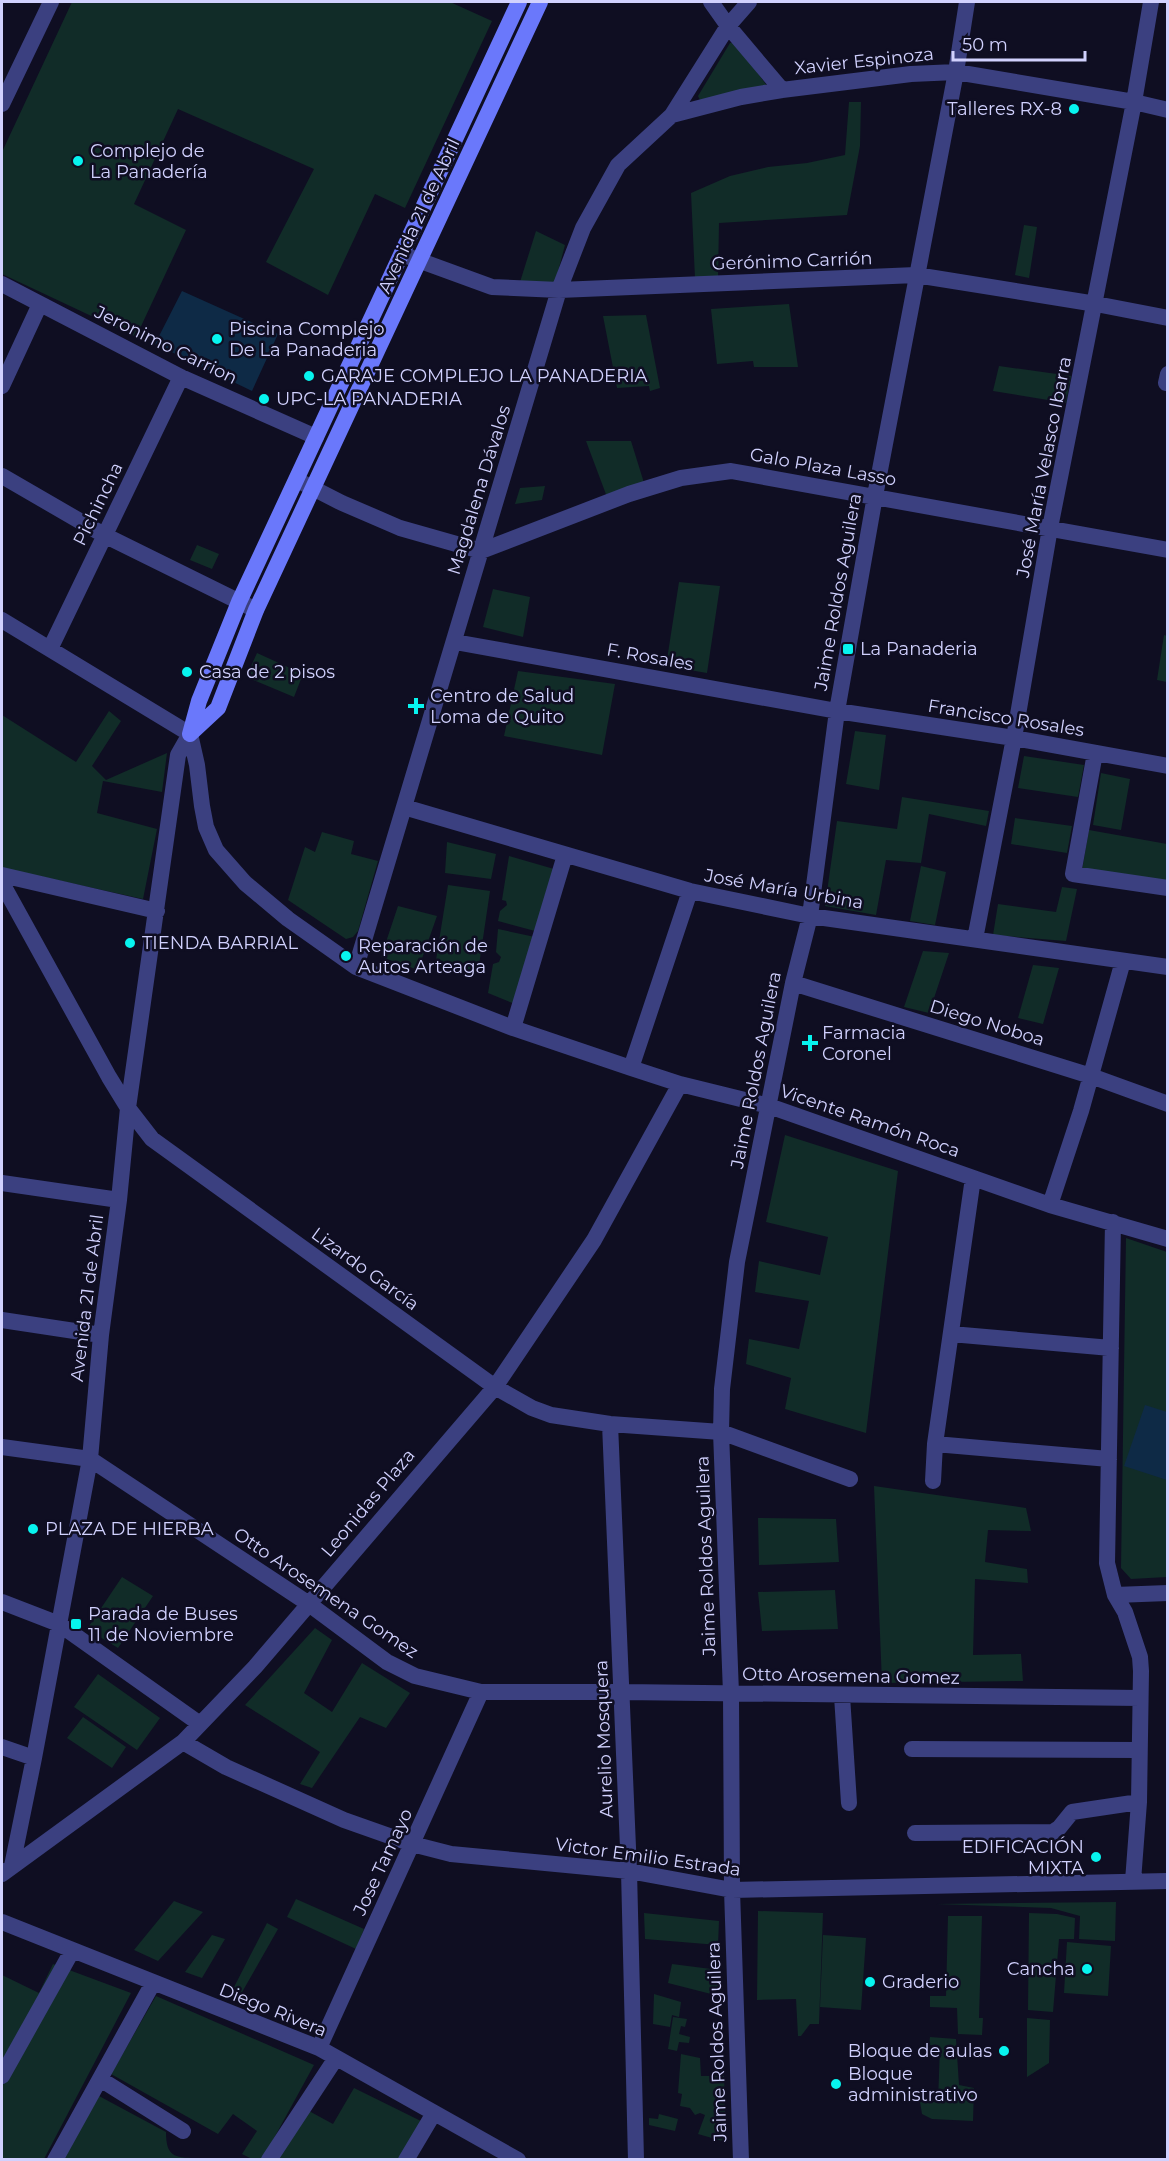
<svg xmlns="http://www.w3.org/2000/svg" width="1169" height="2161" viewBox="0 0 1169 2161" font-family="Montserrat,sans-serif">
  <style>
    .green { fill: #112c28 }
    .water { fill: #0e2a46 }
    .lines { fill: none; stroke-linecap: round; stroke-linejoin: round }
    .minor { stroke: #3b4080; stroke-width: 16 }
    .secondary { stroke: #6a78fb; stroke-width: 16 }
    .poi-dot { fill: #07f4ef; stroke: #0f0e22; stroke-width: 2 }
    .labels { text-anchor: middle; stroke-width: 5; stroke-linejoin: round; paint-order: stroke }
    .street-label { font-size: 18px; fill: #d1d1fe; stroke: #0f0e22 }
    .poi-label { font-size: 18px; fill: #d1d1fe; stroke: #0f0e22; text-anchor: start }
  </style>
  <rect width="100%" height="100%" fill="#0f0e22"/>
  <path class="green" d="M72,2H450L492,21L405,208L375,194L328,295L266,262L314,169L178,109L134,204L186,230L136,337L2,274V152Z
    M730,43H736L767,86L700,100L698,96Z
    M849,102H861L860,146L847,215L719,223L718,278H695L691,193L730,176L768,167L807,163L845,155Z
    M1024,225L1037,227L1029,278L1015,275Z
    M536,231L565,245L555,283L520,282Z
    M789,304L798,367H754L753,361L717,364L711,309Z
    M646,315L660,388L650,391L649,386L617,388L603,316Z
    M999,366L1071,376L1066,403L993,391Z
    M586,441H631L645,486L607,497Z
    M545,486L542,500L515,504L520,488Z
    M197,545L219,554L212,569L190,560Z
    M679,582L720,586L707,673L666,666Z
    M493,589L530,597L523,637L483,627Z
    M1164,635L1167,636V682L1157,680Z
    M257,653L303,674L294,697L246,677Z
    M518,671L615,684L602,755L504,736Z
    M109,711L121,721L92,766L106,780L167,753L162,792L103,781L97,813L157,829L143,899L2,868V715L76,762Z
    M855,731L886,735L879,790L846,784Z
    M1024,756L1084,765L1078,797L1018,788Z
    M1101,773L1130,779L1121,830L1093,825Z
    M902,797L989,811L986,826L929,814L921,863L886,860L876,915L825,906L837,821L897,829Z
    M1015,818L1072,826L1067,853L1011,844Z
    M1089,830L1167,844V881L1082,870Z
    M322,832L354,841L351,854L378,861L358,931L353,937L346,939L288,900L305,847L315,852Z
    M447,842L496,854L491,879L445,873Z
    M509,856L554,869L535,931L498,921L500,911L507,905L506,901L502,900Z
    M921,866L946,872L935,925L910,921Z
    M448,885L490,891L478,972L435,966Z
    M1062,887L1077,889L1066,941L993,935L998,904L1056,912Z
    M398,906L437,916L418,970L381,957Z
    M498,929L535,937L515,1004L488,993L493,964L499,962L501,957L496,952Z
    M923,951L949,953L929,1013L904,1007Z
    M1033,965L1059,968L1043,1024L1018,1018Z
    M785,1135L898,1171L866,1433L785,1409L791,1378L746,1364L749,1339L799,1349L809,1301L755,1292L759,1261L820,1275L828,1237L766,1222Z
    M1126,1238L1167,1252V1577L1131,1579L1121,1568Z
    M874,1486L1026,1508L1031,1531L988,1530L985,1562L1027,1569L1028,1583L975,1579L973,1655L1021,1654L1023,1681L882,1683Z
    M758,1518L836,1519L839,1562L759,1565Z
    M122,1577L153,1596L118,1648L87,1629Z
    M835,1590L838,1629L762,1631L758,1592Z
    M315,1628L332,1640L304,1693L332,1712L362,1663L410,1693L386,1728L360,1717L312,1788L300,1784L320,1752L245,1705Z
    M98,1674L160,1718L137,1750L74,1707Z
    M83,1717L126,1747L112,1768L67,1738Z
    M296,1899L364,1929L356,1949L287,1917Z
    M174,1901L203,1912L158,1961L134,1950Z
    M1116,1902L1115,1941L1079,1939L1080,1916L1051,1908L936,1904Z
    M758,1911L823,1913L819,2024H810L801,2036H798L796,1999L757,2000Z
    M644,1913L719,1921L718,1945L645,1939Z
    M1029,1913L1057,1914L1075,1918L1074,1939H1059L1053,2012L1028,2010Z
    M948,1916H982L979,2018H983L982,2035L958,2034L957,2008L930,2007V1996H946Z
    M267,1923L278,1929L241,1994L232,1991Z
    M212,1935L225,1939L202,1978L185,1972Z
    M823,1935L866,1938L861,2010L820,2007Z
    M1067,1942L1111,1946L1108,1996L1064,1993Z
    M53,1964L131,1993L44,2159H2V1975L39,1993Z
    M672,1964L719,1970V1996L668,1983Z
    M654,1994L681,2002L679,2017L672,2015L670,2027L653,2024Z
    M156,1996L314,2065L262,2160L252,2159L242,2154L257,2131L233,2114L218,2134L111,2074Z
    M673,2017L687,2019L685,2027L681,2026L679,2034L690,2037L689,2043L679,2042L677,2051L668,2049Z
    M1027,2018L1050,2020L1049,2063L1027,2077Z
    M930,2037L956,2039L959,2085L974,2088L973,2121L932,2119L922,2114L920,2102H938L940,2047L929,2045Z
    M681,2054L700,2058L701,2076H724L726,2142L698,2134L705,2115L700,2113L695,2115L690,2108L680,2106L682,2094L678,2093Z
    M354,2088L425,2123L403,2159L275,2160L309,2111L333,2124Z
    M99,2096L166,2132C166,2156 174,2158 196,2158L195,2160H62Z
    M659,2114L678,2119L675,2131L649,2125V2118L658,2119Z"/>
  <path class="water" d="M182,291L278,334L252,391L155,344Z
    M1145,1405L1167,1412V1480L1124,1466Z"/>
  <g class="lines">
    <path class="minor" d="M711,2L728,26L782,90
      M2,104L51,2
      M672,115L741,97L782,90L911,74L956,72L1134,102L1168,110
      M407,256L492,287L559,290L916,275L1096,304L1168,318
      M2,284L181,377L316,437
      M1166,383L1168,374
      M2,386L40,304
      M2,476L104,535L256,610
      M297,480L342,503L400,528L481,551L629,494L681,478L731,471L1168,550
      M2,620L190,734
      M455,642L837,711L1014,738L1168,766
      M50,649L181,377
      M190,734L197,765L202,806L206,827L216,850L245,883L288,919L356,967L513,1028L631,1068L680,1084L769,1106L1050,1205L1168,1239
      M1095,753L1073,874L1168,888
      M404,807L690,891L810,916L1168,967
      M2,875L157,911
      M2,883L109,1077L128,1108L152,1139L495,1387L532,1408L551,1415L610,1424L721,1432L850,1479
      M975,939L1014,738L1050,528L1134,102L1151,2
      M356,967L559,290L583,228L618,165L672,115L728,26L749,2
      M793,983L1091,1076L1168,1104
      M513,1028L565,855
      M631,1068L690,891
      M2,1183L119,1200
      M1050,1205L1081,1111L1123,961
      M1113,1222L1107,1563L1115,1595L1125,1612L1140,1657L1141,1671L1139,1802L1133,1881
      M2,1320L101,1335
      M951,1334L1111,1348
      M610,1424L629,1871L636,2160
      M935,1444L1109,1459
      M2,1447L90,1459L309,1604L387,1662L415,1676L481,1692H622L1140,1698
      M933,1481L935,1444L973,1178
      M1115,1595L1168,1593
      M2,1602L59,1624L200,1724
      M842,1696L849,1803
      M183,1742L226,1767L344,1820L412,1844L451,1854L629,1871L732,1890L1168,1881
      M2,1747L34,1758
      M912,1749L1139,1750
      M915,1833L1053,1832L1059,1828L1072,1812L1139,1802
      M12,1866L34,1758L90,1459L101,1335L119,1200L128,1108L178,755L190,734
      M2,1874L183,1742L255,1667L495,1387L594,1240L680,1084
      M2,1922L319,2048L518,2160
      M319,2048L481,1692
      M2,2076L72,1951
      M100,2079L183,2131
      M55,2160L153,1983
      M269,2160L336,2058
      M406,2160L434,2113
      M741,2160L732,1890L731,1693L721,1432L722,1389L737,1262L793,983L810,916L837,711L875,496L956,72L967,2"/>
    <path class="secondary" d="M190,734L218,708L256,610L540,2
      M190,734L199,701L239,602L519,2"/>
  </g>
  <g class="poi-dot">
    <circle cx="1074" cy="109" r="6"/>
    <circle cx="78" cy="161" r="6"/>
    <circle cx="217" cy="339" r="6"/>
    <circle cx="309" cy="376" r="6"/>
    <circle cx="264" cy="399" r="6"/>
    <rect x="842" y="643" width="12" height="12" rx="3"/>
    <circle cx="187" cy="672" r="6"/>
    <path d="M413 697h6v6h6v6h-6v6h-6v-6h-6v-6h6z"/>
    <circle cx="130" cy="943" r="6"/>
    <circle cx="346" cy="956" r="6"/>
    <path d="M807 1034h6v6h6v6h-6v6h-6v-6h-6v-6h6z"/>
    <circle cx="33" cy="1529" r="6"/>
    <rect x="70" y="1618" width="12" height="12" rx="3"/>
    <circle cx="1096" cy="1857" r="6"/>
    <circle cx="1087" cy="1969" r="6"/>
    <circle cx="870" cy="1982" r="6"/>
    <circle cx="1004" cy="2051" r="6"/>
    <circle cx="836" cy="2084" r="6"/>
  </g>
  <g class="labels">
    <g class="street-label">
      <text transform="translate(864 61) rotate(-6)" y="6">Xavier Espinoza</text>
      <text transform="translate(419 216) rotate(-65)" y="6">Avenida 21 de Abril</text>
      <text transform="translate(792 261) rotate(-2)" y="6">Gerónimo Carrión</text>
      <text transform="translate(166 345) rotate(26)" y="6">Jeronimo Carrion</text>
      <text transform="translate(823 467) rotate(10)" y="6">Galo Plaza Lasso</text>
      <text transform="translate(1044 467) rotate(-79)" y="6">José María Velasco Ibarra</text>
      <text transform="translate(479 490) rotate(-73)" y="6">Magdalena Dávalos</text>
      <text transform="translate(98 504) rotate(-64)" y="6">Pichincha</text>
      <text transform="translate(838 592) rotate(-80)" y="6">Jaime Roldos Aguilera</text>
      <text transform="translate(650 657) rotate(10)" y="6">F. Rosales</text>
      <text transform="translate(1006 718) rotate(9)" y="6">Francisco Rosales</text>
      <text transform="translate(784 889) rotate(10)" y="6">José María Urbina</text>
      <text transform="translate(987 1023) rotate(17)" y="6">Diego Noboa</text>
      <text transform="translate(756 1070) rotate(-79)" y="6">Jaime Roldos Aguilera</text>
      <text transform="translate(870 1121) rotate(19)" y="6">Vicente Ramón Roca</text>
      <text transform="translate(365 1269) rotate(36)" y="6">Lizardo García</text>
      <text transform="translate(87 1298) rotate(-83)" y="6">Avenida 21 de Abril</text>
      <text transform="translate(368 1503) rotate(-50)" y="6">Leonidas Plaza</text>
      <text transform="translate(706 1556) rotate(-92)" y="6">Jaime Roldos Aguilera</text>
      <text transform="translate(326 1593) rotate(34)" y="6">Otto Arosemena Gomez</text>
      <text transform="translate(851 1676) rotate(1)" y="6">Otto Arosemena Gomez</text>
      <text transform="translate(604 1739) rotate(-92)" y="6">Aurelio Mosquera</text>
      <text transform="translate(648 1857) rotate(8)" y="6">Victor Emilio Estrada</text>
      <text transform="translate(383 1862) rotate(-65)" y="6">Jose Tamayo</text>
      <text transform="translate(273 2010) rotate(22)" y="6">Diego Rivera</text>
      <text transform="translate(717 2042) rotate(-92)" y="6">Jaime Roldos Aguilera</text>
    </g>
    <g class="poi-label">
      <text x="1062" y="115" text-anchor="end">Talleres RX-8</text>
      <text x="90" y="157">Complejo de<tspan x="90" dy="21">La Panadería</tspan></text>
      <text x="229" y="335">Piscina Complejo<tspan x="229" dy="21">De La Panaderia</tspan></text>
      <text x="321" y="382">GARAJE COMPLEJO LA PANADERIA</text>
      <text x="276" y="405">UPC-LA PANADERIA</text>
      <text x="860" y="655">La Panaderia</text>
      <text x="199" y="678">Casa de 2 pisos</text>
      <text x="430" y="702">Centro de Salud<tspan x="430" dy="21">Loma de Quito</tspan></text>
      <text x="142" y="949">TIENDA BARRIAL</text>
      <text x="358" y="952">Reparación de<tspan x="358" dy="21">Autos Arteaga</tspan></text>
      <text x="822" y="1039">Farmacia<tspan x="822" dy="21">Coronel</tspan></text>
      <text x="45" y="1535">PLAZA DE HIERBA</text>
      <text x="88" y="1620">Parada de Buses<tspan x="88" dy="21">11 de Noviembre</tspan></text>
      <text x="1084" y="1853" text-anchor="end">EDIFICACIÓN<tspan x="1084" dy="21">MIXTA</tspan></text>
      <text x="1075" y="1975" text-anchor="end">Cancha</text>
      <text x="882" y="1988">Graderio</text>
      <text x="992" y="2057" text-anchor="end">Bloque de aulas</text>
      <text x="848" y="2080">Bloque<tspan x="848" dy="21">administrativo</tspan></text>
    </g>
  </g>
  <rect width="1169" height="2161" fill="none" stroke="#d1d1fe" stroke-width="6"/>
  <path d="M953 51v9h132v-9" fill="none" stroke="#d1d1fe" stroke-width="3"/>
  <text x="962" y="51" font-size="18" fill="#d1d1fe" stroke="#0f0e22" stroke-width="4.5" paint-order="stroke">50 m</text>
</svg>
